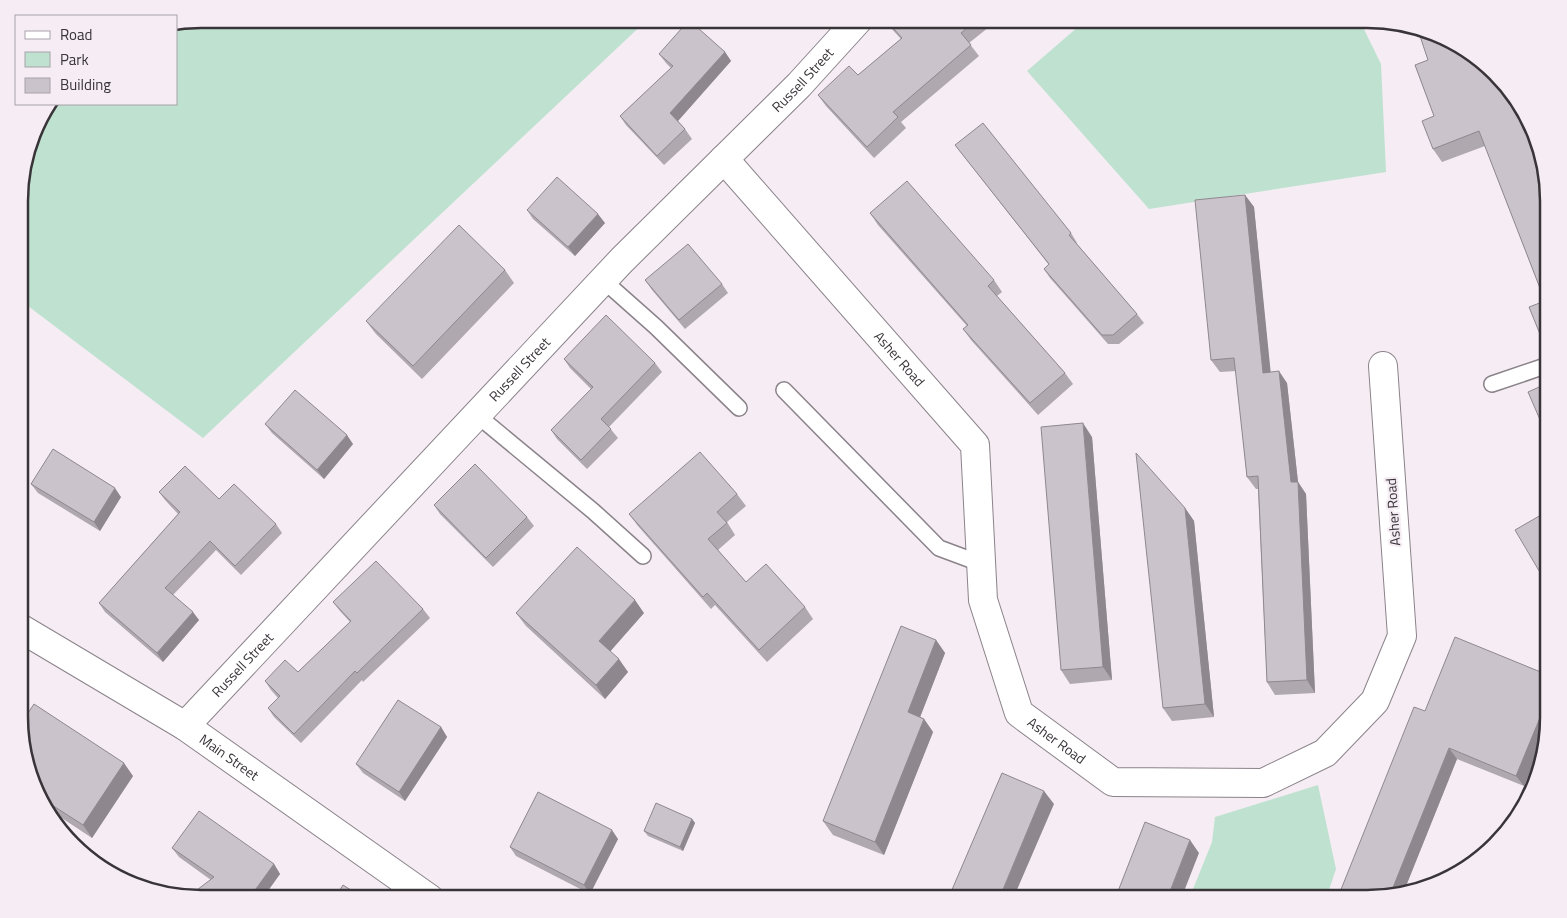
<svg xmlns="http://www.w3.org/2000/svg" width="1567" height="918" viewBox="0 0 1567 918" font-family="'Titillium Web',sans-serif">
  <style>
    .green { fill: #bfe2d0 }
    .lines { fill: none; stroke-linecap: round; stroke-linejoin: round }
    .service-casing { stroke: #8b838a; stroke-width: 18 }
    .minor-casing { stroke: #8b838a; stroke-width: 30 }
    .service { stroke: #fff; stroke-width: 15 }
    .minor { stroke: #fff; stroke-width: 28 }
    .wall { fill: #afa8af }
    .shaded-wall { fill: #8e888e }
    .building { fill: #cbc3cb; stroke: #8e888e }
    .labels { text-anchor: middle; stroke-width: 4.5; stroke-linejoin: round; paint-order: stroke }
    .street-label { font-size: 14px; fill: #383438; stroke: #f5ecf4 }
    .rim { fill: none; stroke: #383438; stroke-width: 2.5 }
  </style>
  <rect width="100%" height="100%" fill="#f5ecf4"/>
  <path class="green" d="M200,19H648L203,438L20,300V177L38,120L50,104H176V23Z
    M1087,19H1359L1381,64L1386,172L1149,209L1027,71Z
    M1318,785L1336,869L1326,899H1189L1212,842L1215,817Z"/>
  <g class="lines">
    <g class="service-casing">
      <path id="service" d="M603,280L656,327L739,408
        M1492,384L1548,365
        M784,390L939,548L982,564
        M477,415L593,511L643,556"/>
    </g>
    <g class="minor-casing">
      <g id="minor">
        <path id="s1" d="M724,159L975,445L983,600L1019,713L1113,782L1263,783L1325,753L1375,701L1402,636L1383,366"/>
        <path id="s2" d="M20,628L185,726L430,899"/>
        <path id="s3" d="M185,726L622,260L799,85L859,19"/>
      </g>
    </g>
    <use href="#service" class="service"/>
    <use href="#minor" class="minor"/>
  </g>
  <path class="wall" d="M884,19H999L969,43L979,56L901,122L906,128L874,158L826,106L818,95L858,75L901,39L890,27Z
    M725,52L731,61L678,121L685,129L692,139L664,165L626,125L620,116L671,68L666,63L659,54Z
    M1415,65L1548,188V349L1544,344L1545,301L1485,146L1442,162L1433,149L1434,116Z
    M955,145L1071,233L1077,243H1076L1137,314L1144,323L1119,344H1108L1050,278L1044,269L1049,265Z
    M1245,195L1254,207L1270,372L1287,383L1298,482L1306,494L1315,693L1275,695L1267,682L1258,489H1256L1247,477L1236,371L1220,372L1211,360Z
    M527,210L605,223L575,256L533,219Z
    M870,213L994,280L1002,292L997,296L1065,373L1073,384L1038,415L971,340L963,329L967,326L878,225Z
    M505,270L514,283L422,379L376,334L366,321Z
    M645,280L722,284L728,293L685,329L652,290Z
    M564,359L655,363L662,372L609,427L618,438L587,469L557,439L551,430L591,389L570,368Z
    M265,424L353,444L324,479L272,433Z
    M1092,437L1112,680L1070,684L1061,670Z
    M31,484L121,497L100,531L38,493Z
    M159,492L219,499L276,524L282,533L241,575L216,550L173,595L199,620L163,662L105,612L99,603L178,514L165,500Z
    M737,494L746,506L727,522L735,535L718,550L746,582L805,607L813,619L767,662L715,605L711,609L638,526L629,514Z
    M434,505L527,517L534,526L493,567L440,514Z
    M1185,508L1194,521L1214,717L1172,721L1163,708Z
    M333,602L423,609L430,618L363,682L362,680L301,743L274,717L268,708L278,698L271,690L265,681L298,672L350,622L340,611Z
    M516,613H644L610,651L628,672L605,699L526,626Z
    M936,640L945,653L920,717L924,719L933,732L884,855L833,835L823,821Z
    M1548,675V729L1524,786L1457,759L1404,891L1378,899H1345L1340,892L1425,711Z
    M441,727L447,737L405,801L363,773L356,764Z
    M20,741L133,776L92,838L45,807Z
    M692,819L695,823L683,851L648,836L644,831Z
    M618,839L590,894L516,856L510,847Z
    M172,848L274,864L280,874L262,899H200L211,880L179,857Z"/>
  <path class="shaded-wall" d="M725,52L731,61L677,122L670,113Z
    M1518,103L1524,109L1537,151Z
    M1245,195L1254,207L1272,385L1263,373Z
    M598,214L605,223L575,256L568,247Z
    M1279,371L1287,383L1298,482L1306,494L1315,693L1307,680Z
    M1083,423L1092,437L1112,680L1103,667Z
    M347,435L353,444L324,479L317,470Z
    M115,488L121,497L100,531L94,522Z
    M1185,508L1194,521L1214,717L1205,704Z
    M635,600L644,613L608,654L599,641Z
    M193,612L199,620L163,662L157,653Z
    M936,640L945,653L917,725L908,712Z
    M619,659L628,672L605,699L596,685Z
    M1544,708L1548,712V729L1524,786L1516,776Z
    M924,719L933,732L884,855L875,842Z
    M441,727L447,737L405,801L399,792Z
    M1449,748L1457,759L1404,891L1390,895Z
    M124,763L133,776L92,838L83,825Z
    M1044,791L1054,804L1013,899H999Z
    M692,819L695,823L683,851L680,847Z
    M612,830L618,839L590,894L584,885Z
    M1190,840L1199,853L1181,899H1167Z
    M274,864L280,874L262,899H258L253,893Z"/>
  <path class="building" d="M885,19H978L961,33L971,45L893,112L898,117L867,147L818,95L849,66L858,75L902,38Z
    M689,20L725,52L670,113L685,129L657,156L620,116L673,66L659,54Z
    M1419,33L1458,43L1518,103L1537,151L1548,188V354V348L1544,344L1529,307L1545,301L1479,131L1433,149L1422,121L1434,116L1415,65L1428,60Z
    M983,123L1071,233L1069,235L1137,314L1113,335H1102L1044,269L1049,264L955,145Z
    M557,177L598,214L568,247L527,210Z
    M907,181L994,280L988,286L1065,373L1030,403L963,329L968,325L870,213Z
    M1245,195L1263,373L1279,371L1291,482H1298L1307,680L1267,682L1258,476L1247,477L1234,358L1211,360L1195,200Z
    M459,225L505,270L413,366L366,321Z
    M688,244L722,284L679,320L645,280Z
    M606,315L655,363L601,419L611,429L581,460L551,430L593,387L564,359Z
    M1548,383V438L1528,392Z
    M295,390L347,435L317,470L265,424Z
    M1083,423L1103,667L1061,670L1041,427Z
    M53,449L115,488L94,522L31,484Z
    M700,452L737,494L717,512L727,523L708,539L746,582L766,564L805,607L759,650L707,593L703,597L629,514Z
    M1136,453L1185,508L1205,704L1163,708Z
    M475,464L527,517L486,558L434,505Z
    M185,466L219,499L234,484L276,524L235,566L210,541L165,588L193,612L157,653L99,603L180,512L159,492Z
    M1548,511V586L1515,530Z
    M577,547L635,600L599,641L619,659L596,685L516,613Z
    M376,561L423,609L357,673L355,671L294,734L268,708L280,696L265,681L285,660L298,672L351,621L333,602Z
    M901,626L936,640L908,712L924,719L875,842L823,821Z
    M1455,637L1548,675V709L1544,708L1516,776L1449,748L1390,895L1378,899H1358L1340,892L1414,707L1425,711Z
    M398,700L441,727L399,792L356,764Z
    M34,704L124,763L83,825L41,798L20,741V725Z
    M1002,773L1044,791L999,899H948Z
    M538,792L612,830L584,885L510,847Z
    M656,803L692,819L680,847L644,831Z
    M199,811L274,864L253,893L245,899H200L189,896L214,877L172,848Z
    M1145,822L1190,840L1167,899H1115Z
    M343,885L365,899H334Z"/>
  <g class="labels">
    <g class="street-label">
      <text dy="5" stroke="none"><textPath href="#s3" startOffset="894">Russell Street</textPath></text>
      <text dy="5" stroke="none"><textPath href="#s1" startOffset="266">Asher Road</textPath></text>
      <text dy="5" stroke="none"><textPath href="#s3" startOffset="489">Russell Street</textPath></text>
      <text transform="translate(1393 512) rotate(-94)" y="5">Asher Road</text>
      <text dy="5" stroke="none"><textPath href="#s3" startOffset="84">Russell Street</textPath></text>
      <text dy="5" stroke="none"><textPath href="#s1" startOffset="701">Asher Road</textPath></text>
      <text dy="5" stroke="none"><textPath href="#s2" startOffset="246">Main Street</textPath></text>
    </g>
  </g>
  <path d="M0 0H1567V918H0ZM201 28H1367A173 173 0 0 1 1540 201V717A173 173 0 0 1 1367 890H201A173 173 0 0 1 28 717V201A173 173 0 0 1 201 28Z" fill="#f5ecf4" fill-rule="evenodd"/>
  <path class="rim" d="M201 28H1367A173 173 0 0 1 1540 201V717A173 173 0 0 1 1367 890H201A173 173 0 0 1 28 717V201A173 173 0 0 1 201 28Z"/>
  <rect x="15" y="15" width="162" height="90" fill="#f5ecf4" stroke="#a9a2a9"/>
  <rect x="25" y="31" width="25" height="8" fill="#ffffff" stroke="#a9a2a9"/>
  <text x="60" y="40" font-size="15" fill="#383438">Road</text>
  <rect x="25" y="52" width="25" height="15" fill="#bfe2d0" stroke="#a9a2a9"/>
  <text x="60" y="65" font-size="15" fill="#383438">Park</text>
  <rect x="25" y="78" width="25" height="15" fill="#cbc3cb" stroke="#a9a2a9"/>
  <text x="60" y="90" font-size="15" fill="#383438">Building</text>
</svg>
